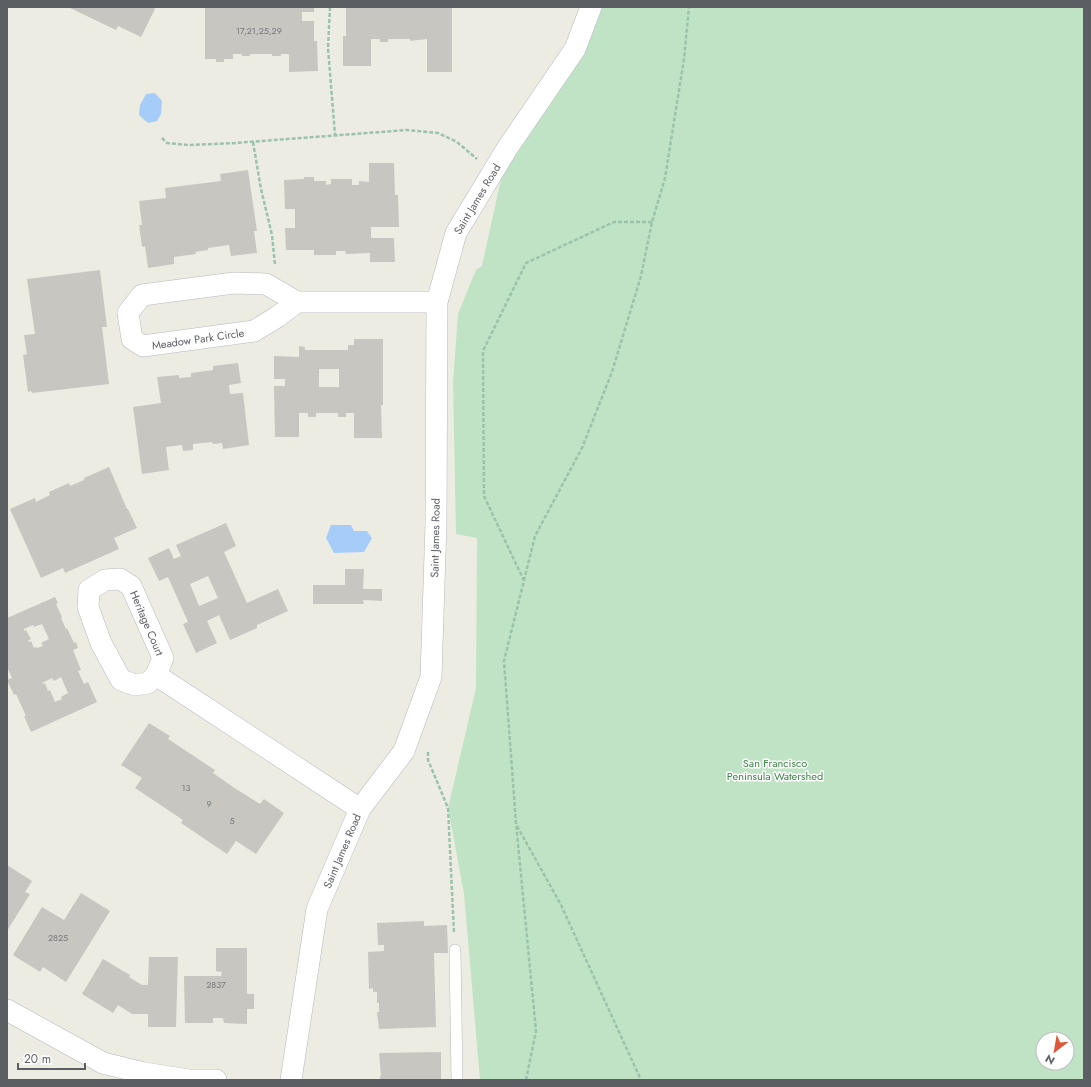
<svg xmlns="http://www.w3.org/2000/svg" width="1091" height="1087" viewBox="0 0 1091 1087" font-family="Jost,sans-serif">
  <style>
    .green { fill: #c1e3c5; fill-rule: evenodd }
    .water { fill: #a6ccf9 }
    .building { fill: #c8c6c0; fill-rule: evenodd }
    .lines { fill: none; stroke-linecap: round; stroke-linejoin: round }
    .service-casing { stroke: #b5b8bc; stroke-width: 12 }
    .minor-casing { stroke: #b5b8bc; stroke-width: 22 }
    .path { stroke: #9bc3ab; stroke-width: 2.5; stroke-dasharray: 4 2; stroke-linecap: butt }
    .service { stroke: #fff; stroke-width: 11 }
    .minor { stroke: #fff; stroke-width: 21 }
    .labels { text-anchor: middle; stroke-width: 3; stroke-linejoin: round; paint-order: stroke }
    .number-label { font-size: 9px; fill: #76787a }
    .street-label { font-size: 11px; fill: #5b5e63; stroke: #fff }
    .park-label { font-size: 11px; fill: #3a8346; stroke: #fff }
  </style>
  <rect width="100%" height="100%" fill="#edece3"/>
  <path class="green" d="M591,7H1084V1080H480L464,894L448,808L476,688L477,538L456,534L453,382L458,314L476,270L482,266L508,147ZM1043,1039H1067V1063H1043Z"/>
  <path class="water" d="M155,93L162,101L161,114L157,121L148,123L139,115L140,105L146,94Z
    M331,525H351L354,531H367L372,538L364,552L334,553L326,538Z"/>
  <path class="building" d="M68,7H152L155,9L141,37L118,26L116,30Z
    M205,7H314V12H302V21H314V41H317L318,71L289,72V54H281V56H272V54H250V56H242V54H233V59H224V62H216V59H205Z
    M346,7H452V72H427V39L410,41V39H388V42H380V39H371V66H343V36H346Z
    M369,163H394L395,195H398L399,227H371V238H394L395,262H370V253L346,254L345,251H336V255H314V250H286L285,228H295V209H285L284,180L304,179V177H314V181H326V185L331,184V179H352V185H359V181L369,182Z
    M248,170L257,231H254L257,253L231,256L229,245L208,248V250L195,252L196,254L174,257V264L148,268L145,246L142,247L139,225H142L139,201L166,198L165,188L221,181L220,174Z
    M100,270L107,327H102L109,384L32,393L31,391L28,392L23,355L27,354L24,335L35,334L27,279Z
    M354,339H383V405H381L382,438H354V413H346V417H338V413H316V417H308V413H299V437H275L274,386H285V379H274V356L299,357V346L305,347V350H348V345H354ZM319,369H339V387H319Z
    M238,363L241,383L229,385L230,394L243,393L249,445L223,449L222,443L213,444L212,442L193,444V450L183,451L182,445L166,447L169,470L142,474L133,407L161,403L157,377L179,375V378L191,377V373L213,370V366Z
    M109,467L127,509H128L137,528L114,538L119,549L65,573L63,568L41,578L10,509L35,498L36,502L50,495L49,492L69,483L70,486L84,480V478Z
    M226,523L236,546L224,552L247,603L278,589L288,611L257,625V628L230,640L219,615L207,621L217,643L196,653L183,624L188,622L168,577L159,581L148,558L169,548L174,559L181,556L176,545ZM208,576L218,598L199,606L190,584Z
    M345,569H364L363,589H382V601L363,600L364,604H313V585H345Z
    M55,597L58,603L56,604L62,617L61,618L66,629L67,628L74,643L76,642L78,648L73,650L81,670L78,671L84,684L88,682L97,702L31,732L24,716H26L16,694L14,695L7,680L12,678L7,667V618ZM42,624L49,639L41,643L43,646L37,648L36,647L34,648L31,641L29,642L28,641L31,639L26,630L24,631V629L33,625L34,627ZM61,677L68,693L61,697L62,699L55,702L50,690L48,691L45,683L43,684L42,683L52,678L54,681Z
    M149,723L170,736L168,739L215,770L213,773L236,789L260,804L264,799L284,813L256,854L236,841L227,854L181,823L183,820L135,788L142,778L121,765Z
    M7,865L32,881L25,892L30,894L7,931Z
    M81,893L110,911L66,982L43,967L40,972L13,955L42,907L64,920Z
    M424,921V926L447,925L448,953H434L436,1027L379,1029L377,1012H379V1003H377V992H373V988L369,989L368,952L384,951V945H378L377,923Z
    M216,948H247V994H254V1009H247V1024L224,1023L223,1018H213V1023H185L184,976H221L222,972L216,971Z
    M149,957H178L176,1027H148V1014H132L118,1005L113,1013L82,994L103,959L130,975L129,977L142,985H148Z
    M441,1052V1080H380V1076H381L379,1053Z"/>
  <g class="lines">
    <g class="service-casing">
      <path id="service" d="M455,950L457,1080"/>
    </g>
    <g class="minor-casing">
      <path id="minor" d="M297,302L277,317L254,331L143,346L132,339L128,313L142,295L234,283L266,284L297,302H437
        M120,579L131,586L163,658L156,675L148,683L135,685L121,680L101,643L88,607L89,590L105,580Z
        M156,675L360,809
        M7,1010L103,1063L144,1073L189,1080H216
        M291,1080L317,909L360,809L404,751L431,677L436,523L437,302L456,233L508,147L575,49L591,7"/>
    </g>
    <path class="path" d="M330,7L328,48L335,135
      M162,138L167,143L188,145L235,143L407,130L438,133L457,142L477,159
      M253,142L261,189L272,235L275,265
      M524,581L484,496L483,351L526,263L614,222H652
      M428,752V760L448,808L454,933
      M517,826L561,905L641,1080
      M526,1080L536,1031L516,823L504,661L535,536L582,448L612,372L641,276L652,222L665,178L684,59L689,7"/>
    <use href="#service" class="service"/>
    <use href="#minor" class="minor"/>
  </g>
  <g class="labels">
    <g class="number-label">
      <text x="259" y="34">17,21,25,29</text>
      <text x="186" y="791">13</text>
      <text x="209" y="807">9</text>
      <text x="232" y="824">5</text>
      <text x="58" y="941">2825</text>
      <text x="216" y="988">2837</text>
    </g>
    <g class="street-label">
      <text transform="translate(477 199) rotate(-59)" y="4">Saint James Road</text>
      <text transform="translate(198 339) rotate(-8)" y="4">Meadow Park Circle</text>
      <text transform="translate(435 538) rotate(-89)" y="4">Saint James Road</text>
      <text transform="translate(147 623) rotate(67)" y="4">Heritage Court</text>
      <text transform="translate(342 851) rotate(-67)" y="4">Saint James Road</text>
    </g>
    <g class="park-label">
      <text x="775" y="767">San Francisco<tspan x="775" dy="13">Peninsula Watershed</tspan></text>
    </g>
  </g>
  <rect width="1091" height="1087" fill="none" stroke="#5b5e63" stroke-width="16"/>
  <g transform="translate(1055 1051) rotate(211)"><circle r="19" fill="#ffffff" stroke="#bdbfc1"/>
  <path d="M0-3L7 15L0 10L-7 15Z" fill="#de5838"/>
  <text y="-6" font-size="11" font-weight="bold" text-anchor="middle" fill="#5b5e63">N</text>
  </g>
  <path d="M18 1063v6h67v-6" fill="none" stroke="#5b5e63" stroke-width="2"/>
  <text x="24" y="1063" font-size="12" fill="#5b5e63" stroke="#ffffff" stroke-width="3" paint-order="stroke">20 m</text>
</svg>
